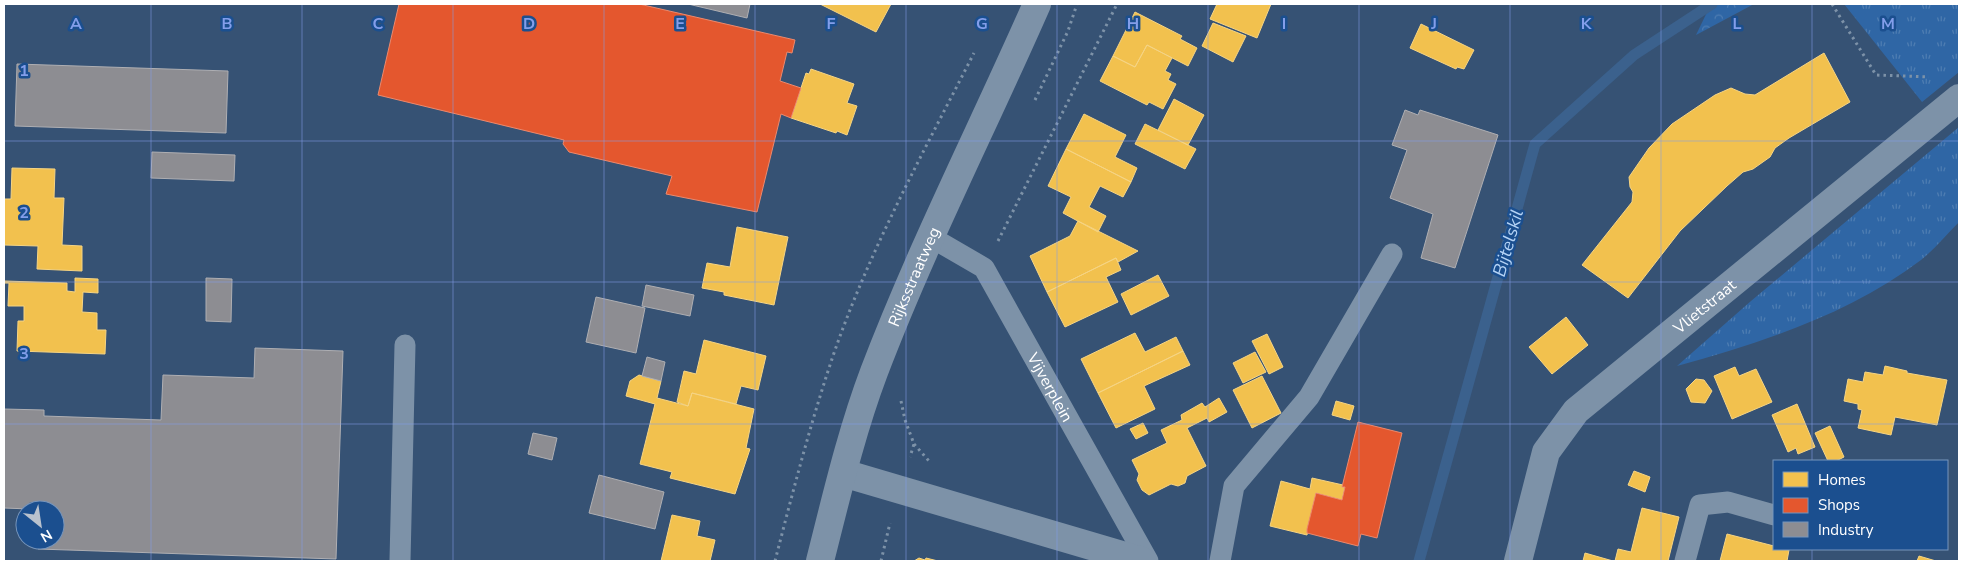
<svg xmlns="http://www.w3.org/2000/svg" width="1963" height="565" viewBox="0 0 1963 565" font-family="'Nunito Sans',sans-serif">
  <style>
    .grass { fill: url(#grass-tufts) }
    .forest { fill: url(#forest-crowns) }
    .homes { fill: #f2c14e; stroke: #f6d483 }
    .shops { fill: #e4572e; stroke: #ec896d }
    .industry { fill: #8d8d92; stroke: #afafb3 }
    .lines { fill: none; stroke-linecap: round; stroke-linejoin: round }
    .stream { stroke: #3b618d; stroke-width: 11 }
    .path { stroke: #7d92a8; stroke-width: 3; stroke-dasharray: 2.5 4; stroke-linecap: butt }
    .service { stroke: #7d92a8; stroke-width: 21 }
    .minor { stroke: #7d92a8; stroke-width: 28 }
    .tertiary { stroke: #7d92a8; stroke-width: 28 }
    .grid { fill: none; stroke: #839eea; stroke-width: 1; stroke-opacity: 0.55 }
    .labels { text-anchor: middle; stroke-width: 5; stroke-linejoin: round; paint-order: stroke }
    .street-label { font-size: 16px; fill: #fff; stroke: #1b4f8f }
    .water-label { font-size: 18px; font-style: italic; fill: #b5d3f5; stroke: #1b4f8f }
    .grid-label { font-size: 16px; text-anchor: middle; font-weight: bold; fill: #839eea; stroke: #1b4f8f; stroke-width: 5; stroke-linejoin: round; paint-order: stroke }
  </style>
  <defs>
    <pattern id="grass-tufts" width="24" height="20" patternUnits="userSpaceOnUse" patternTransform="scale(1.25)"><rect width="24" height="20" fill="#2f66a5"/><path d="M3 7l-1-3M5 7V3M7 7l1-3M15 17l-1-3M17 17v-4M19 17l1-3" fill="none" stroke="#4e7db2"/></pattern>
    <pattern id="forest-crowns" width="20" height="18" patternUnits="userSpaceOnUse" patternTransform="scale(1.25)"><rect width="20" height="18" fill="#2f66a5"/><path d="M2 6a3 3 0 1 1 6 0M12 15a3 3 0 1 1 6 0" fill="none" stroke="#4e7db2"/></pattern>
  </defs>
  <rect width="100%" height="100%" fill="#365274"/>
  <path class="grass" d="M1844,4H1959V72L1922,102Z
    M1959,127V222C1947,234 1935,249 1921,260C1850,314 1763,342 1677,366L1751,301Z"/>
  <path class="forest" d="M1711,4H1754L1696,35Z"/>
  <path class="homes" d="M820,4H891L876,32Z
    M1217,4H1271L1257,38L1210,19Z
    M1135,12L1182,36L1180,39L1197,48L1188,66L1147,45L1135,67L1113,56Z
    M1213,23L1246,36L1233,62L1202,46Z
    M1421,24L1474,50L1464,69L1457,67L1456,69L1410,48Z
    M1147,45L1172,58L1165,71L1171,74L1168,80L1176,84L1163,109L1149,102L1147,105L1100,81L1113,56L1135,67Z
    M1824,53L1850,102L1789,138L1775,148L1770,157L1753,169L1743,172L1727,186L1680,231L1628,298L1582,265L1632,202L1633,192L1630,187L1629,177L1649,148L1672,124L1715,95L1731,88L1745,94L1755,95Z
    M811,69L854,84L847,103L857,106L847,135L837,131L836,133L791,118L806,73L809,74Z
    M1174,99L1204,115L1188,145L1158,130Z
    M1084,114L1126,135L1115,157L1137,168L1131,182L1066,149Z
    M1145,124L1196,149L1185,169L1135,144Z
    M1066,149L1131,182L1123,197L1100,186L1089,207L1106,216L1098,232L1063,213L1071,197L1048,186Z
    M12,168L55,169L54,198H64L62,245L82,246V271L37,269L38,246L4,245V199H11Z
    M1078,221L1138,251L1118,262L1116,258L1047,292L1030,256L1070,236Z
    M737,227L788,237L774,305L724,295V292L702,288L707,263L730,267Z
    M1116,258L1121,270L1106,277L1118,302L1065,327L1047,292Z
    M1158,275L1169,296L1131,315L1121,294Z
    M75,278L98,279V293L83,292L82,312L97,313V330H106L105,354L17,351L18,321H24V306H8L9,283H4V281L67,283V291L75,292Z
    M1566,317L1588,345L1552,374L1529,347Z
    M1135,333L1145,352L1176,337L1183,351L1098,393L1081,359Z
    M1267,334L1283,367L1269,374L1252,341Z
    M704,340L766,356L758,390L741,386L736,404L692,393L688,406L677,402L684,371L696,374Z
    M1183,351L1190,365L1144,386L1155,409L1116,428L1098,393Z
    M1255,352L1266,372L1243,383L1233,363Z
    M1885,366L1907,371V373L1947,380L1937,425L1895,417L1891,435L1858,428L1862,410L1858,409V404L1844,401L1848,379L1863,382L1865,372L1883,375Z
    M1735,367L1739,376L1756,369L1772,402L1732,419L1714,376Z
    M639,375L661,381L657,398L688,406L692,393L754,409L746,448L750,449L735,494L670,478L672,472L640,464L655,404L626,396L630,381Z
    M1262,376L1281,413L1252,428L1233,390Z
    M1696,379L1704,380L1712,391L1705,403L1691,402L1686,389Z
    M1219,398L1227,412L1209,422L1207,418L1187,428L1206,466L1187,476L1185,483L1178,486L1171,484L1149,495L1142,490L1137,480L1139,474L1132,460L1167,443L1161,430L1182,420L1181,415L1202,403L1205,407Z
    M1336,401L1354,406L1350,420L1332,415Z
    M1797,404L1815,447L1798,454L1796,448L1788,452L1772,415Z
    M1143,423L1148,433L1136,439L1130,429Z
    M1830,426L1844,457L1836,461H1828L1815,433Z
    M1634,471L1650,477L1645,492L1628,485Z
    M1312,478L1343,485L1342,487H1345L1342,500L1316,493L1307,535L1270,526L1281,481L1310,489Z
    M1642,508L1679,517L1668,561H1615L1618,549L1631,552Z
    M672,515L700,521L697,536L715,540L710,561H661Z
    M1727,534L1774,546V549L1789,550L1787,561H1720Z
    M1585,553L1613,561H1583Z
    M1919,556L1936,561H1917Z
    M919,558L925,560L926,558L938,561H914Z"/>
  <path class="shops" d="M399,4H639L795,40L792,53L787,52L780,81L801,88L791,118L781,114L757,212L666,194L672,176L569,152L563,144L564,140L378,95Z
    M1358,422L1402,433L1377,538L1361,534L1358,546L1307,533V529L1316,493L1342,500L1345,487H1342Z"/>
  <path class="industry" d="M688,4H750L747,18Z
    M17,64L228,71L226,133L15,126Z
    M1405,110L1418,115L1420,110L1498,135L1455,268L1421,258L1433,214L1390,198L1407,150L1392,145Z
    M152,152L235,155L234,181L151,178Z
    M206,278L232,279L231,322L206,321Z
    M646,285L694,295L690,316L642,306Z
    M596,297L645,308L636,353L586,342Z
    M255,348L343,351L336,559L38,549L39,540H55V510L4,508V409L44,410V416L161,420L163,375L254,378Z
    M647,357L665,362L661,381L642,376Z
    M533,433L557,438L552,460L528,454Z
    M599,475L664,492L655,529L589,513Z"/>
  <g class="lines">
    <path class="stream" d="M1419,561L1535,144L1634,55L1712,4"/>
    <path class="path" d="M1832,4L1876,75L1929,77
      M1035,100L1068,31L1077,4
      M998,241L1117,4
      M901,401L905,420L914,444L910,457
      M914,444L929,461
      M775,561C793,491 811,421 834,353C870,249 924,151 974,53
      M881,561L890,523"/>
    <g class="service">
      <path id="s1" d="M929,236L984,268L1148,561"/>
      <path d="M400,561L405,345"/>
      <path d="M1220,561L1234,486L1309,397L1392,254"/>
      <path d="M1685,561L1700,505L1728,502L1774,515"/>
    </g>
    <path class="minor" id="s2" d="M1518,561L1546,452L1576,411L1959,98"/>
    <g class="tertiary">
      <path d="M843,473L1142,561"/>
      <path id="s3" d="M820,561C836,498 851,433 874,372C922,246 983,127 1037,4"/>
    </g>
  </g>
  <path class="grid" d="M151,4V561M302,4V561M453,4V561M604,4V561M755,4V561M906,4V561M1057,4V561M1208,4V561M1359,4V561M1510,4V561M1661,4V561M1812,4V461M4,141H1959M4,282H1959M4,424H1959M1812,549V561"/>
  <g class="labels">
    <g class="street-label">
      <text dy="6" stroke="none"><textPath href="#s3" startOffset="300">Rijksstraatweg</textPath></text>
      <text dy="6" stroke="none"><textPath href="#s2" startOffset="329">Vlietstraat</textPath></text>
      <text dy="6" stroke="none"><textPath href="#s1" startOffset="200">Vijverplein</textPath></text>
    </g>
    <g class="water-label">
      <text transform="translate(1508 243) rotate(-74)" y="6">Bijtelskil</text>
    </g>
  </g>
  <g class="grid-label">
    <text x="76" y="29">A</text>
    <text x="227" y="29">B</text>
    <text x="378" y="29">C</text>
    <text x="529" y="29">D</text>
    <text x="680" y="29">E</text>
    <text x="831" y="29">F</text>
    <text x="982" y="29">G</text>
    <text x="1133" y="29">H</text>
    <text x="1284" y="29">I</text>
    <text x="1434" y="29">J</text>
    <text x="1586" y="29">K</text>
    <text x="1737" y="29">L</text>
    <text x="1888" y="29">M</text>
    <text x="24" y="76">1</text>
    <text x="24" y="218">2</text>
    <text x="24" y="359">3</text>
  </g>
  <rect width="1963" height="565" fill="none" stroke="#ffffff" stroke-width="10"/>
  <rect x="1773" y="460" width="175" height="90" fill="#1b4f8f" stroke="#7695bc"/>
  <rect x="1783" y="472" width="25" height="15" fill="#f2c14e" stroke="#7695bc"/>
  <text x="1818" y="485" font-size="15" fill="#ffffff">Homes</text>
  <rect x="1783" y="498" width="25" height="15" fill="#e4572e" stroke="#7695bc"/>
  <text x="1818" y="510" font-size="15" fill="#ffffff">Shops</text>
  <rect x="1783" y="522" width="25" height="15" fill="#8d8d92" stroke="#7695bc"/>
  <text x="1818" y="535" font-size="15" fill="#ffffff">Industry</text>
  <g transform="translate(40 525) rotate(150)"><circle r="24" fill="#1b4f8f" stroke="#7695bc"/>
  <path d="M0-4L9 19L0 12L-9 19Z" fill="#b9c2ce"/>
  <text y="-8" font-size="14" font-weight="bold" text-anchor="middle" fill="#ffffff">N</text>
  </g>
</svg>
